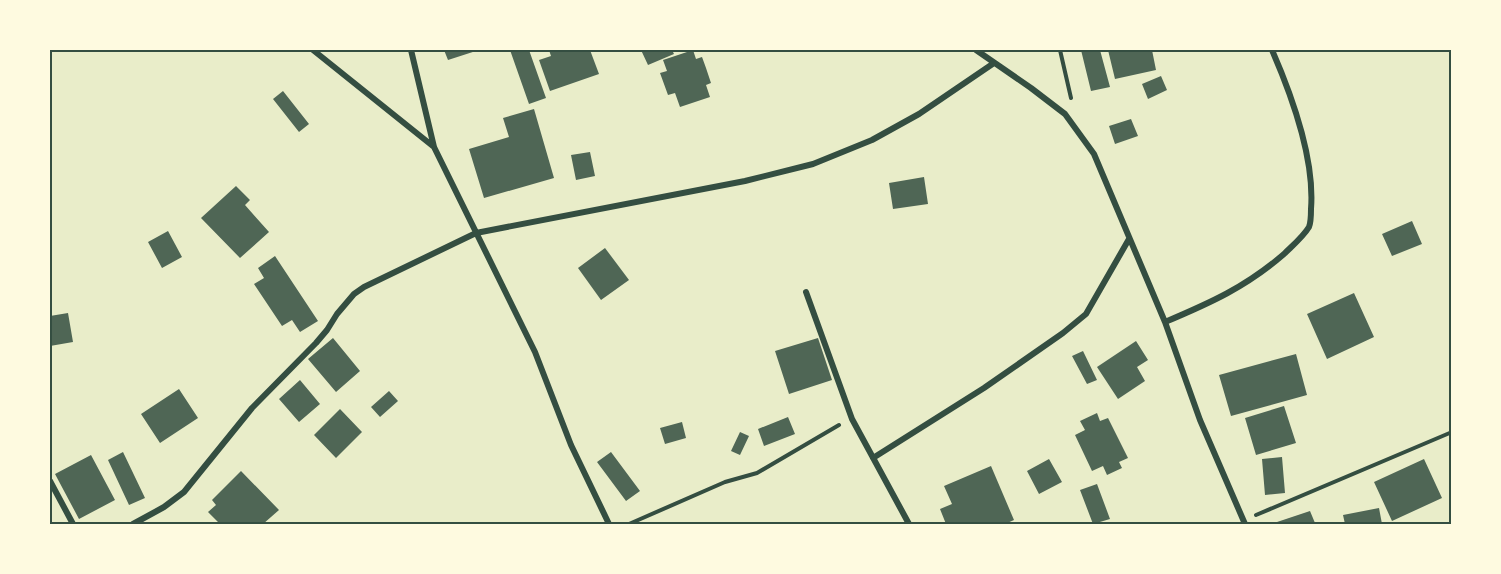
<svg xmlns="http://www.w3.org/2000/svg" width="1501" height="574" viewBox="0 0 1501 574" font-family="Jost,sans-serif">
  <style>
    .building { fill: #4f6655 }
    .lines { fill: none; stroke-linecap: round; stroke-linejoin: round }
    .path { stroke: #344e41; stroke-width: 4 }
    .minor { stroke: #344e41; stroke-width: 6 }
    .neatline { fill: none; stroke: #344e41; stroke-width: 2 }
  </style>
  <rect width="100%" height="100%" fill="#e9edc9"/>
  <path class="building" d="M444,50H479L448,60Z
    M510,50H529L546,98L529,104Z
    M549,50H590L599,74L550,91L539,60L551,56Z
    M641,50H672L674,54L648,65Z
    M693,50L696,59L702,57L706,68L711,83L706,85L710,97L680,107L675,93L668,95L660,73L667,71L663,60Z
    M1081,50H1100L1110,87L1091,91Z
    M1108,50H1152L1156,70L1115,79Z
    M1161,76L1167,90L1148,99L1142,84Z
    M283,91L309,124L299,132L273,99Z
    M534,109L554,178L484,198L469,149L509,137L503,118Z
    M1131,119L1138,136L1115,144L1109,126Z
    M590,152L595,176L576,180L571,155Z
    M924,177L928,204L893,209L889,183Z
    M236,186L250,200L245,205L269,232L240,258L201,218Z
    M1412,221L1422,244L1392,256L1382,234Z
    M168,231L182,257L162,268L148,242Z
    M605,248L629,280L601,300L578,268Z
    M275,256L318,321L300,332L292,320L282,326L254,284L264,278L258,268Z
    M1354,293L1374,337L1327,359L1307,314Z
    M68,313L73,342L50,346V316Z
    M333,338L360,371L336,392L308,359Z
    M818,338L832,380L789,394L775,351Z
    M1136,341L1148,360L1137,367L1145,381L1118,399L1097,367Z
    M1083,351L1097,380L1087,384L1072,356Z
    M1296,354L1307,395L1231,416L1219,375Z
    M300,380L320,404L299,422L279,399Z
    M179,389L198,418L160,443L141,414Z
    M389,391L398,401L380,417L371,407Z
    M1284,406L1296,443L1256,455L1245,418Z
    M340,409L362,432L336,458L314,435Z
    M1097,413L1100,421L1108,418L1128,458L1119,462L1122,468L1107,475L1103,466L1092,471L1075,435L1085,430L1080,421Z
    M788,417L795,434L764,446L758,429Z
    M682,422L686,438L665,444L660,428Z
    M740,432L749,436L740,455L731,451Z
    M123,452L145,498L129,505L108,460Z
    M611,452L640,491L626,501L597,462Z
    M91,455L115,500L79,519L55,474Z
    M1282,457L1285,493L1265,495L1262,459Z
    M1049,459L1062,482L1039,494L1027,471Z
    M1424,459L1442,498L1392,521L1374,482Z
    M991,466L1014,520L1005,524H946L940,509L952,504L944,486Z
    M241,471L279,510L263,524H220L208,512L216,505L212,500Z
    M1097,484L1110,519L1093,524L1080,490Z
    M1379,508L1382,524H1345L1343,515Z
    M1310,511L1315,523L1271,524Z"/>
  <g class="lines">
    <path class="path" d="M1060,50L1071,98
      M1256,515L1452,432
      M629,524L725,482L757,473L839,425"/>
    <path class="minor" d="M313,50L434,147
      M411,50L434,147L535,352L571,445L609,524
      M976,50L1031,88L1065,114L1094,154L1165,322L1200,420L1245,524
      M806,292L852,419L909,524
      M1165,322C1210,303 1246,287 1284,254C1292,246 1303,237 1309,227C1311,222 1311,215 1311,209C1315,158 1292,96 1272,50
      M873,458L984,388L1063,333L1086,314L1129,239
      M50,481L73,524
      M133,524L164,507L184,492L252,408L316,343L327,330L337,314L354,294L364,287L476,233L745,181L813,164L872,140L919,114L994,63"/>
  </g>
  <rect width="1501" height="574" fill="none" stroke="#fefae0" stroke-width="102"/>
  <rect x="51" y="51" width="1399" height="472" class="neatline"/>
</svg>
